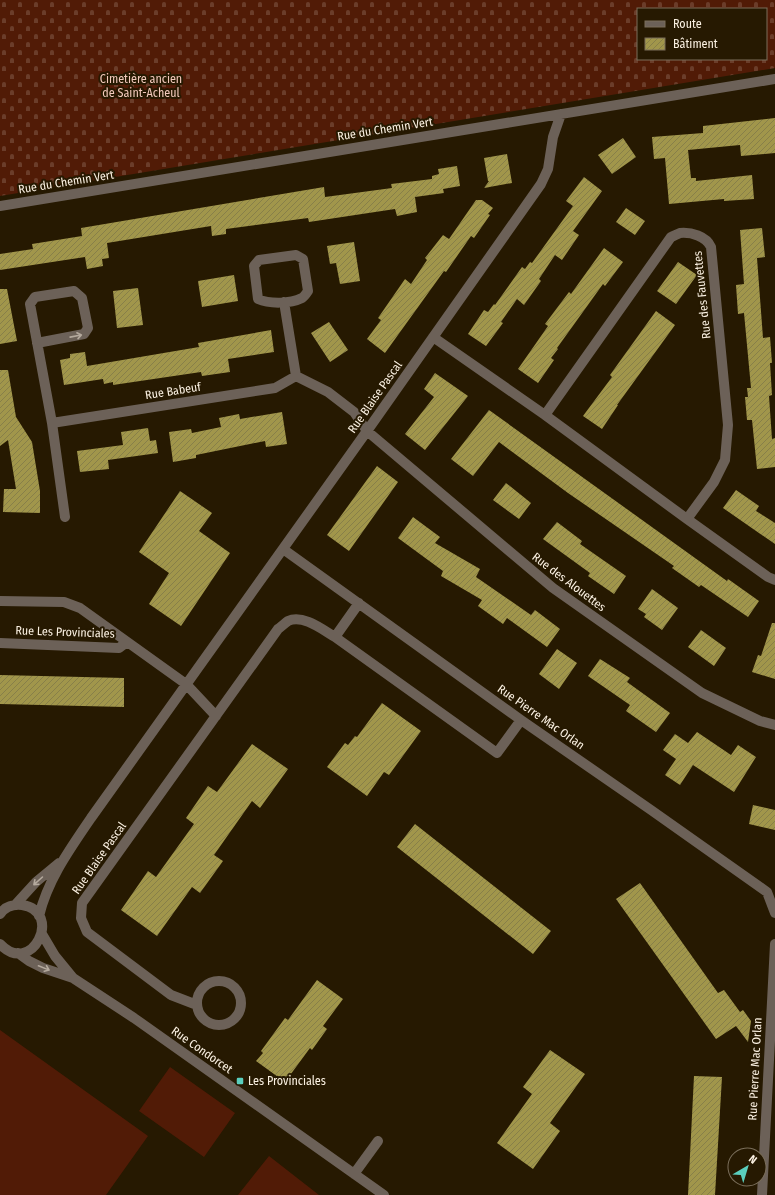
<svg xmlns="http://www.w3.org/2000/svg" width="775" height="1195" viewBox="0 0 775 1195" font-family="'Fira Sans Condensed',sans-serif">
  <style>
    .cemetery { fill: url(#cemetery-stones); fill-rule: evenodd }
    .pitch { fill: #511b06 }
    .building { fill: url(#building-hatch) }
    .lines { fill: none; stroke-linecap: round; stroke-linejoin: round }
    .street { stroke: #6c6158; stroke-width: 10 }
    .oneway { stroke: #b4a99d }
    .poi-dot { fill: #5acebd; stroke: #261901; stroke-width: 1.5 }
    .labels { text-anchor: middle; stroke-width: 4; stroke-linejoin: round; paint-order: stroke }
    .park-label { font-size: 12px; fill: #f2c9bb; stroke: #261901 }
    .street-label { font-size: 12px; fill: #fbf1e2; stroke: #261901 }
    .poi-label { font-size: 12px; fill: #fbf1e2; stroke: #261901; text-anchor: start }
  </style>
  <defs>
    <pattern id="cemetery-stones" width="16" height="16" patternUnits="userSpaceOnUse"><rect width="16" height="16" fill="#511b06"/><path d="M2 7V4a2 2 0 0 1 4 0v3zM10 15v-3a2 2 0 0 1 4 0v3z" fill="#6b3d2a"/></pattern>
    <pattern id="building-hatch" width="6" height="6" patternUnits="userSpaceOnUse"><rect width="6" height="6" fill="#a1964b"/><path d="M-1 1l2-2M0 6l6-6M5 7l2-2" fill="none" stroke="#877f49"/></pattern>
  </defs>
  <rect width="100%" height="100%" fill="#261901"/>
  <path class="cemetery" d="M0,0H775V68L0,196ZM638,9H766V59H638Z"/>
  <path class="pitch" d="M0,1030L148,1136L106,1195H0Z
    M170,1067L235,1113L204,1157L139,1111Z
    M269,1156L319,1195H238Z"/>
  <path class="building" d="M775,118V153L741,156L740,145L688,150L691,178H696V181L752,175L754,199L724,201V199L669,204L665,158L654,159L652,137L703,133V126Z
    M623,138L636,157L612,174L598,155Z
    M507,154L512,183L484,188L489,181H488L484,158Z
    M457,166L460,186L443,189L444,193L415,197L417,212L397,216L395,209L309,222L308,218L226,229V234L212,236L211,226L107,243L109,258L102,259L103,266L87,269L85,257L0,270V254L33,249L32,244L82,236L81,228L324,187L325,197L392,188L391,184L432,179V176L439,174L438,169Z
    M584,177L602,191L573,231L579,235L562,260L555,255L539,279L541,281L524,305L517,299L501,322L503,323L486,346L468,334L484,310L488,312L494,304L495,305L522,267L525,269L530,262L532,263L573,206L566,201Z
    M476,200H482L493,208L488,214L490,215L474,238L471,236L446,272L444,271L385,353L367,339L381,320L378,318L405,279L411,284L427,260L425,258L443,235L449,239Z
    M626,208L645,221L635,235L616,222Z
    M762,228L765,257L757,258L763,338L770,337L772,363H770L772,395L769,396L772,439L775,438V467L757,469L752,420H747L745,397H748L747,388H751L744,313L738,314L736,285L744,284L740,230Z
    M354,242L360,281L340,284L336,263L330,264L327,246Z
    M604,248L623,262L605,286L603,284L557,348L558,349L551,358L554,360L538,383L518,369L548,326L545,324L569,292L571,294Z
    M678,262L697,275L676,304L657,291Z
    M234,275L238,301L202,307L198,281Z
    M138,288L143,325L117,328L113,291Z
    M0,289H7L17,341L0,344Z
    M656,311L675,325L617,405H618L602,429L583,416L612,377L610,375Z
    M329,322L348,350L330,362L311,333Z
    M271,330L274,352L228,359L230,372L202,376L201,372L113,385V382L104,384L103,379L64,385L60,360L70,358V354L85,352L87,366L199,347L198,343Z
    M0,370H8L16,417L32,442L40,491V513L3,512L4,489H16L8,440L0,446Z
    M435,373L468,396L425,450L405,434L434,397L424,389Z
    M489,410L727,581L728,579L759,601L748,617L701,585L699,587L672,568L674,566L568,493L499,442L473,476L451,459Z
    M282,412L287,444L266,447L265,441L196,455V458L173,462L169,432L191,429L192,433L221,427L219,418L239,414L240,419Z
    M148,428L150,441L156,440L158,453L108,460L109,469L80,472L77,451L123,445L121,432Z
    M377,466L398,482L349,551L327,535Z
    M506,483L531,503L519,519L493,500Z
    M736,490L759,506L756,511L775,523V544L723,508Z
    M180,491L212,513L199,531L230,553L181,626L149,604L169,573L139,552Z
    M413,517L440,537L435,543L480,569L476,577L531,615L535,610L560,629L547,647L507,618L503,624L478,606L482,600L441,576L443,571L398,538Z
    M557,522L582,541L580,544L626,576L614,594L588,576L590,573L543,539Z
    M652,589L678,608L662,630L644,617L646,614L638,609Z
    M772,623H775V679L752,672L758,655L761,656Z
    M701,630L726,648L714,666L688,647Z
    M557,649L577,663L559,689L539,674Z
    M600,659L630,678L627,682L670,713L656,732L626,711L630,705L588,676Z
    M0,675L124,678V707L0,704Z
    M382,703L421,731L389,775L384,772L367,796L327,767L345,743L348,745L355,736L357,737Z
    M697,732L731,755L738,745L756,757L734,792L693,765L680,785L665,775L676,759L663,750L675,734L688,743Z
    M252,744L288,769L260,808L252,801L214,855L223,861L200,893L192,887L157,936L121,910L148,871L156,877L194,824L186,818L208,786L217,792Z
    M753,805L775,810V830L749,824Z
    M415,824L551,931L533,954L397,847Z
    M640,883L718,993L724,990L740,1012L743,1010L751,1021L748,1042L736,1026L716,1039L616,899Z
    M317,980L343,999L323,1026L327,1029L312,1050L310,1048L285,1082L256,1061L263,1053L261,1051L285,1018L288,1020Z
    M550,1050L585,1074L550,1123L560,1131L533,1169L497,1143L532,1094L523,1087Z
    M694,1076L722,1077L715,1195H688Z"/>
  <g class="lines">
    <path class="street" d="M0,206L775,79
      M296,255L303,259L308,291C306,294 304,297 302,298C290,304 269,304 258,299L254,266L259,260Z
      M284,302L296,376
      M433,337L545,415L687,519L768,577L775,580
      M37,343L84,334L88,328L82,298L74,291L35,297L30,304L52,423L65,517
      M545,415L671,237C674,236 677,234 680,233C691,232 706,236 711,247L728,425L725,460L714,482L687,519
      M52,423L275,388L296,376L328,392L354,412L367,431L553,588L702,693L760,721L775,725
      M283,549L521,720L651,810L767,892L775,913
      M0,601L64,602L80,608L186,684L216,716
      M335,637L359,603
      M0,643L119,648L127,642
      M15,905L36,882L59,863
      M0,914C5,907 13,904 22,905C64,911 32,978 0,944
      M39,916C48,879 70,849 91,818L367,431L541,184L548,169L553,137L561,114
      M42,934L55,956L73,978
      M18,953L29,961L43,968L73,978L134,1018L384,1195
      M197 1003a22 22 0 1 1 44 0a22 22 0 1 1-44 0Z
      M197,1005L171,995L87,932L81,918L82,903L278,629C281,627 285,623 288,621C303,614 323,630 335,637L497,753L521,720
      M354,1174L378,1141
      M762,1195L775,944"/>
  </g>
  <defs><path id="oneway-shaft" d="M-6 0H5M1.5-3L5.5 0L1.5 3" fill="none" stroke-width="1.6" stroke-linecap="round" stroke-linejoin="round"/></defs>
  <g class="oneway">
    <use href="#oneway-shaft" transform="translate(76 336) rotate(-11)"/>
    <use href="#oneway-shaft" transform="translate(38 881) rotate(138)"/>
    <use href="#oneway-shaft" transform="translate(44 968) rotate(22)"/>
  </g>
  <rect class="poi-dot" x="236" y="1077" width="8" height="8" rx="2"/>
  <g class="labels">
    <g class="park-label">
      <text x="141" y="83">Cimetière ancien<tspan x="141" dy="14">de Saint-Acheul</tspan></text>
    </g>
    <g class="street-label">
      <text transform="translate(385 129) rotate(-9)" y="4">Rue du Chemin Vert</text>
      <text transform="translate(66 182) rotate(-9)" y="4">Rue du Chemin Vert</text>
      <text transform="translate(702 295) rotate(-96)" y="4">Rue des Fauvettes</text>
      <text transform="translate(173 391) rotate(-9)" y="4">Rue Babeuf</text>
      <text transform="translate(375 397) rotate(-55)" y="4">Rue Blaise Pascal</text>
      <text transform="translate(569 582) rotate(37)" y="4">Rue des Alouettes</text>
      <text transform="translate(65 632) rotate(2)" y="4">Rue Les Provinciales</text>
      <text transform="translate(541 717) rotate(35)" y="4">Rue Pierre Mac Orlan</text>
      <text transform="translate(99 858) rotate(-55)" y="4">Rue Blaise Pascal</text>
      <text transform="translate(202 1050) rotate(35)" y="4">Rue Condorcet</text>
      <text transform="translate(755 1069) rotate(-87)" y="4">Rue Pierre Mac Orlan</text>
    </g>
    <g class="poi-label">
      <text x="248" y="1085">Les Provinciales</text>
    </g>
  </g>
  <rect x="637" y="8" width="130" height="52" fill="#261901" stroke="#7b6f5b"/>
  <rect x="645" y="21" width="20" height="6" fill="#6c6158" stroke="#7b6f5b"/>
  <text x="673" y="28" font-size="12" fill="#fbf1e2">Route</text>
  <rect x="645" y="38" width="20" height="12" fill="url(#building-hatch)" stroke="#7b6f5b"/>
  <text x="673" y="48" font-size="12" fill="#fbf1e2">Bâtiment</text>
  <g transform="translate(747 1167) rotate(38)"><circle r="19" fill="#261901" stroke="#7b6f5b"/>
  <path d="M0-3L7 15L0 10L-7 15Z" fill="#5acebd"/>
  <text y="-6" font-size="11" font-weight="bold" text-anchor="middle" fill="#fbf1e2">N</text>
  </g>
</svg>
